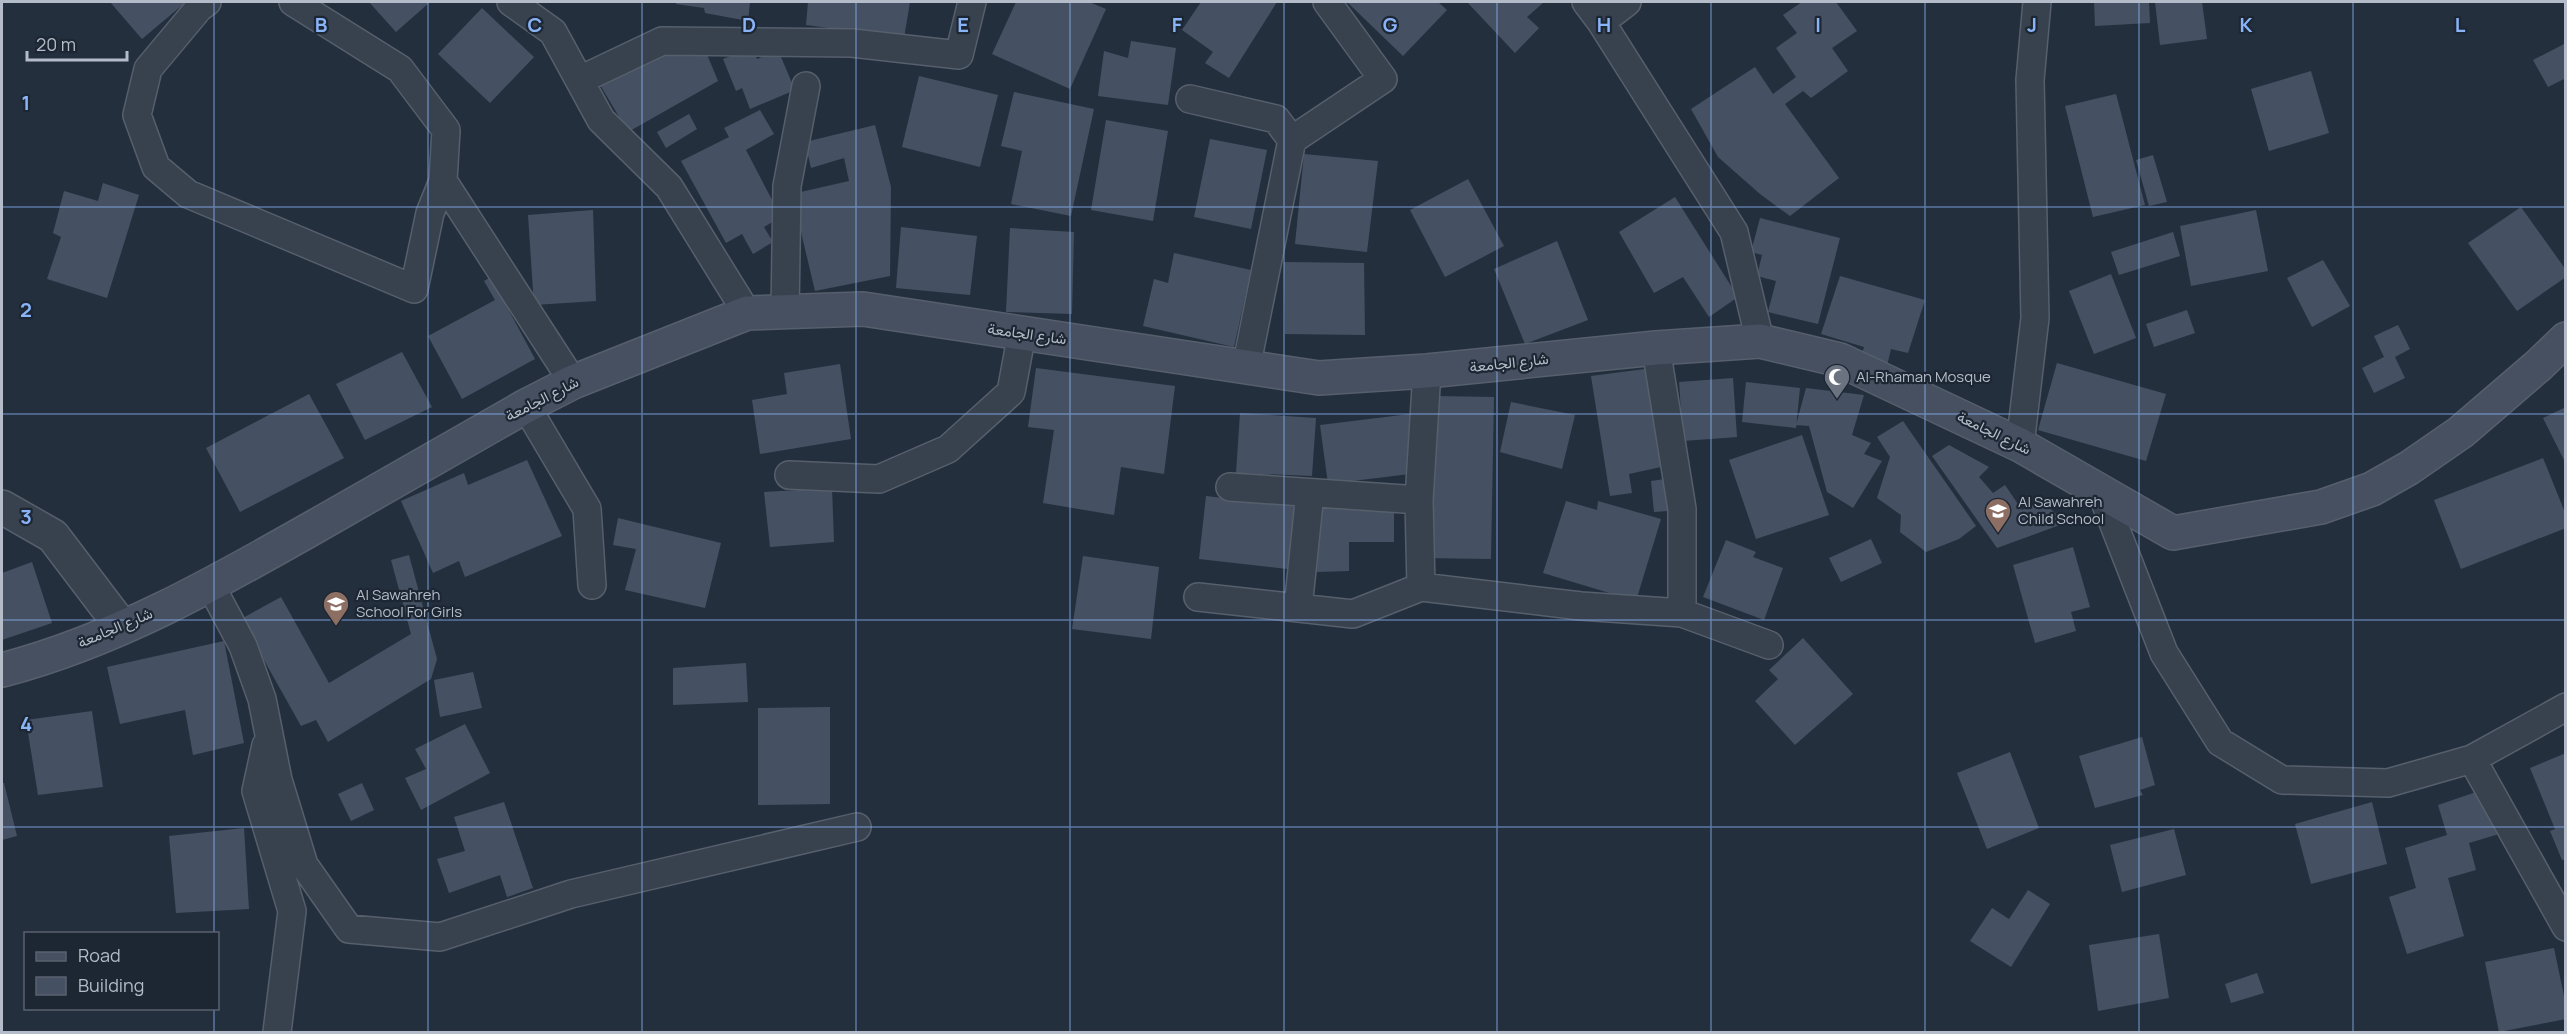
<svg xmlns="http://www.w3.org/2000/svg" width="2567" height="1034" viewBox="0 0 2567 1034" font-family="Manrope,Vazirmatn,sans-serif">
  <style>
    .building { fill: #455162 }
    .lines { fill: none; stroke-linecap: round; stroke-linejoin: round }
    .minor-casing { stroke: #565f6c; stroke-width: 30 }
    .tertiary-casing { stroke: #565f6c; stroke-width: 36 }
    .secondary-casing { stroke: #565f6c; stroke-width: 36 }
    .minor { stroke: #38414e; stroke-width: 27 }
    .tertiary { stroke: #38414e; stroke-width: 33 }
    .secondary { stroke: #465061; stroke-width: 33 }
    .grid { fill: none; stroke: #8ab4f8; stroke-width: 1.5; stroke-opacity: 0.55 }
    .labels { text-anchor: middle; stroke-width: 4.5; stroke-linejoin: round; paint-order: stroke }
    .street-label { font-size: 15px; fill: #b4bcc9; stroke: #1d2633 }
    .poi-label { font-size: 15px; fill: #b4bcc9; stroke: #1d2633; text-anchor: start }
    .grid-label { font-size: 20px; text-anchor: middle; font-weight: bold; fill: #8ab4f8; stroke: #1d2633; stroke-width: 4.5; stroke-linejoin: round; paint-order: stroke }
  </style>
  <rect width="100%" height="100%" fill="#242f3e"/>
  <path class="building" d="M110,2H186L142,39Z
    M369,2H430L396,32Z
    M676,2H750L748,21L705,13L704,8L676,4Z
    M808,2H910L904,38L806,25Z
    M1016,2H1089L1106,9L1070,89L992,54Z
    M1201,2H1277L1229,78L1205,63L1213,52L1182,30Z
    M1347,2H1438L1447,10L1403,56Z
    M1467,2H1544L1527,17L1539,28L1515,53Z
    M1802,2H1836L1857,31L1832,48L1848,71L1811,98L1803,91L1785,104L1839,178L1790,216L1760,194L1718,157L1691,109L1755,67L1773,94L1796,77L1776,48L1797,33L1783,15Z
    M2094,2H2149L2150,23L2095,26Z
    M2155,2H2202L2207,39L2160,45Z
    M482,8L534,57L490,103L438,54Z
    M1131,41L1176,48L1168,105L1098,96L1104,51L1128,58Z
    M2566,43V78L2548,87L2533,60Z
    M752,47L757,59L778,50L795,90L750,109L742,88L736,91L723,59Z
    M706,52L718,81L628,132L599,83L655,55Z
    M2311,71L2329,133L2269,151L2251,89Z
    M919,76L998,95L980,167L902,147Z
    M1014,92L1094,109L1071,216L1011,204L1022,151L1001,146Z
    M2116,94L2145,205L2093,217L2065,106Z
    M760,110L774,134L746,150L781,217L764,227L773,242L753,254L742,234L726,243L681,161L729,137L724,128Z
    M689,114L697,129L666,148L657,132Z
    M1106,120L1168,131L1153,221L1091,210Z
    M875,125L891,187L890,276L815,291L792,194L849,181L844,158L811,168L805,142Z
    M1210,139L1267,150L1251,229L1194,217Z
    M1304,154L1378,161L1367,252L1295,244Z
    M2153,155L2167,202L2149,206L2136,160Z
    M1468,179L1504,246L1445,277L1410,210Z
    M103,183L139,195L107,298L47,279L61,237L53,233L64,191L98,201Z
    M1675,197L1738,297L1709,317L1683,277L1654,293L1619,232Z
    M2521,207L2566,270V277L2517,311L2468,243Z
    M593,210L596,301L534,305L528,215Z
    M2256,210L2268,271L2191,286L2180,226Z
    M1760,218L1840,238L1818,324L1768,312L1776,281L1757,276L1762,255L1751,252Z
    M901,227L977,236L970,295L896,288Z
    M1010,228L1074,232L1072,314L1006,312Z
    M2173,232L2180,256L2119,275L2111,252Z
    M1557,241L1588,320L1525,344L1494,269Z
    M1174,253L1251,270L1234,347L1143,326L1154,279L1168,283Z
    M2323,260L2350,306L2312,327L2287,278Z
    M1284,262L1364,263L1365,335L1285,334Z
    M2111,274L2136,338L2094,354L2069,291Z
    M1840,276L1925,300L1908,353L1891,349L1887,366L1860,361L1864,347L1821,334Z
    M491,277L535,359L462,399L428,336L495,300L484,281Z
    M2187,310L2195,333L2154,347L2146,324Z
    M2398,325L2410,349L2395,357L2405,378L2374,393L2362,368L2384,357L2374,336Z
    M402,352L432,407L365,440L336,384Z
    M2057,363L2166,394L2146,461L2038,430Z
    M840,364L851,439L760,454L752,400L787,394L784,373Z
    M1036,368L1175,386L1164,474L1121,467L1114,515L1043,503L1054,430L1028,427Z
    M1645,369L1661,467L1629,474L1632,493L1610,496L1591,376Z
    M1733,378L1737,437L1683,441L1679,382Z
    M1746,382L1800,388L1796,428L1742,422Z
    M1806,388L1864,395L1852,435L1871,443L1864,454L1882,461L1853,508L1827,492L1809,426L1796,425Z
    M309,394L344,458L240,512L206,448Z
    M1435,396L1494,397L1491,559L1423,558Z
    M1511,402L1575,415L1562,469L1500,452Z
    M2566,407V464L2543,418Z
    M1240,413L1316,418L1312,476L1236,473Z
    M1410,414L1418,473L1328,484L1320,425Z
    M1903,421L1976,526L1959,539L1926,552L1900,532L1901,515L1877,498L1890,457L1877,437Z
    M1802,435L1829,515L1756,539L1729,460Z
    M1949,445L1989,467L1979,477L1993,493L2005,485L2022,510L2042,500L2065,523L1997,548L1932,456Z
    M2543,458L2566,515V528L2461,569L2434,500Z
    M527,460L562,536L465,577L459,561L433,573L401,501L464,473L468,485Z
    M1665,479L1668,511L1654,512L1651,481Z
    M832,488L834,542L770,547L764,492Z
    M1206,496L1303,507L1296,570L1199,559Z
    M1566,501L1597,510L1598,501L1661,519L1636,601L1543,573Z
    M1319,504L1394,507V542H1349V571L1317,572Z
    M618,518L721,543L705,608L625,590L636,549L613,545Z
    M1871,539L1882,563L1841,582L1829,558Z
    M1726,540L1756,552L1753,557L1783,568L1764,620L1703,597Z
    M2073,547L2090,607L2071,612L2076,631L2035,643L2013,565Z
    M409,555L437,659L431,679L328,742L316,720L301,726L241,619L281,597L329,683L411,634L391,560Z
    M1083,556L1159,567L1151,639L1072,629Z
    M32,562L52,623L2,640V573Z
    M1803,638L1853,694L1795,745L1755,701L1778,679L1769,670Z
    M224,641L244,743L193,755L185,710L120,724L107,667Z
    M746,663L748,702L673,705V668Z
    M473,672L482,708L440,717L434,680Z
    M830,707V804L758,805V708Z
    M92,711L103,787L38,795L26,720Z
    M465,724L490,773L421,810L405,778L426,769L415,749Z
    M2142,737L2155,785L2140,790L2143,795L2095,808L2079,756Z
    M2010,752L2039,828L1987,849L1957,773Z
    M2566,753V859L2562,860L2550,831L2555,829L2530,768Z
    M2,783H4L17,836L2,840Z
    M362,783L374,810L351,821L338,794Z
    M2485,789L2499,834L2469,843L2476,870L2448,878L2464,936L2407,954L2389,897L2416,888L2405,848L2447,835L2438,805Z
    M504,802L533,888L507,897L500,875L449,893L437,859L465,851L454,817Z
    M2372,802L2387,864L2311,884L2295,824Z
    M244,828L249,909L176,913L169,836Z
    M2174,829L2186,875L2122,892L2110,845Z
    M2028,890L2050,904L2011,967L1970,941L1992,908L2009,919Z
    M2159,934L2169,998L2098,1011L2089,945Z
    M2554,948L2566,1006V1019L2499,1032L2485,962Z
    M2257,973L2264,993L2231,1003L2225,984Z"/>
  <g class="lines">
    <g class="minor-casing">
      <path id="minor" d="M207,2L199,8L148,69L137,115L156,167L188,194L414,289L430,213L443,181
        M293,2L400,69L446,130L443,181L573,382
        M511,2L553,32L601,120L669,187L747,313
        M1586,2L1601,22L1734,232L1760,341
        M1601,22L1627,2
        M580,80L662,41L852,43L959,55L972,2
        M1190,99L1276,119L1292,140
        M785,312L787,186L806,86
        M1656,348L1682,509V613
        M1246,368L1292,140L1383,79L1327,2
        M526,406L587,509L592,585
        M2020,445L2035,318L2030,80L2037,2
        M789,475L879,479L948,449L1011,392L1022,333
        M1230,487L1419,500
        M2100,489L2164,653L2220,742L2282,780L2388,783L2472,759L2566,707
        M211,586L243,646L262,699L278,780L304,865L349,929L440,937L571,894L857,827
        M1421,587L1419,500L1427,371
        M1198,597L1353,614L1421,587L1581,606L1682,613L1769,645
        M1298,608L1310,493
        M266,745L256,791L292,911L277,1032
        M2472,759L2566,927"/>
    </g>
    <g class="tertiary-casing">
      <path id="tertiary" d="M2,507L53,536L122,627"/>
    </g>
    <g class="secondary-casing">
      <path id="secondary" d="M2,670C114,641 216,583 316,526C386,486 456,446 526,406L573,382L747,313L863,309L1319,378L1427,371L1656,348L1760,341L1840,360L2020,445L2173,533L2321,507L2372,489L2409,468L2461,432L2539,365L2566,339"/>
    </g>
    <use href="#minor" class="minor"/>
    <use href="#tertiary" class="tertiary"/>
    <use href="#secondary" class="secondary"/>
  </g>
  <path class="grid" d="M214,2V934M428,2V1032M642,2V1032M856,2V1032M1070,2V1032M1284,2V1032M1497,2V1032M1711,2V1032M1925,2V1032M2139,2V1032M2353,2V1032M2,207H2566M2,414H2566M2,620H2566M2,827H2566M214,1008V1032"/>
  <defs>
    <g id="mosque-pin" transform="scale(1.35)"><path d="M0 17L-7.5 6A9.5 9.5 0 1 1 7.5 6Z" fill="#6b7280" stroke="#1d2633"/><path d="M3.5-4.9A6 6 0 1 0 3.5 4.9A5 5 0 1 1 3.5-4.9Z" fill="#fff"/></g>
    <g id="school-pin" transform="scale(1.35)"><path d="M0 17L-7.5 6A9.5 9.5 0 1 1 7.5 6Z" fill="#8d6e63" stroke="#1d2633"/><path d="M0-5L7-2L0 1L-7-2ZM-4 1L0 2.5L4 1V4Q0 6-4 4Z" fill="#fff"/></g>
  </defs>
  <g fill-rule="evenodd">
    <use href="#mosque-pin" x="1837" y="377"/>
    <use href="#school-pin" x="1998" y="511"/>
    <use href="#school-pin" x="336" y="604"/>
  </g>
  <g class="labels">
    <g class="street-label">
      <text transform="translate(1027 334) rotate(8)" y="5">شارع الجامعة</text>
      <text transform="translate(1509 363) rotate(-6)" y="5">شارع الجامعة</text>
      <text transform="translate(542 399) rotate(-27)" y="5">شارع الجامعة</text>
      <text transform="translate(1994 433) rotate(26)" y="5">شارع الجامعة</text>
      <text transform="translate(115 628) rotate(-23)" y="5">شارع الجامعة</text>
    </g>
    <g class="poi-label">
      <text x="1856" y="382">Al-Rhaman Mosque</text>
      <text x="2018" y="507">Al Sawahreh<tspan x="2018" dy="17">Child School</tspan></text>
      <text x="356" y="600">Al Sawahreh<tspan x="356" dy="17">School For Girls</tspan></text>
    </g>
  </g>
  <g class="grid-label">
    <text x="321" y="32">B</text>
    <text x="535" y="32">C</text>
    <text x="749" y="32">D</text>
    <text x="963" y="32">E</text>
    <text x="1177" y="32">F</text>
    <text x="1390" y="32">G</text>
    <text x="1604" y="32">H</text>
    <text x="1818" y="32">I</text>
    <text x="2032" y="32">J</text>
    <text x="2246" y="32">K</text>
    <text x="2460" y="32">L</text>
    <text x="26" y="110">1</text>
    <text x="26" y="317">2</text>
    <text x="26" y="524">3</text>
    <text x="26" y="731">4</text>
  </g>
  <rect width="2567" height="1034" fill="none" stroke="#b4bcc9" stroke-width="6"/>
  <rect x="24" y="932" width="195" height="78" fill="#1d2633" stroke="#59626f" stroke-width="1.5"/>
  <rect x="36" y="952" width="30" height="9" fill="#465061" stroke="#59626f" stroke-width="1.5"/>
  <text x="78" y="962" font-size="18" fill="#b4bcc9">Road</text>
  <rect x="36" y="977" width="30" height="18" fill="#455162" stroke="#59626f" stroke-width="1.5"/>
  <text x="78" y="992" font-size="18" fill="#b4bcc9">Building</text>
  <path d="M27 51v9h100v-9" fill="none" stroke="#b4bcc9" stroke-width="3"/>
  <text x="36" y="51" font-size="18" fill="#b4bcc9" stroke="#1d2633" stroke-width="4.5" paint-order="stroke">20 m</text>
</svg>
